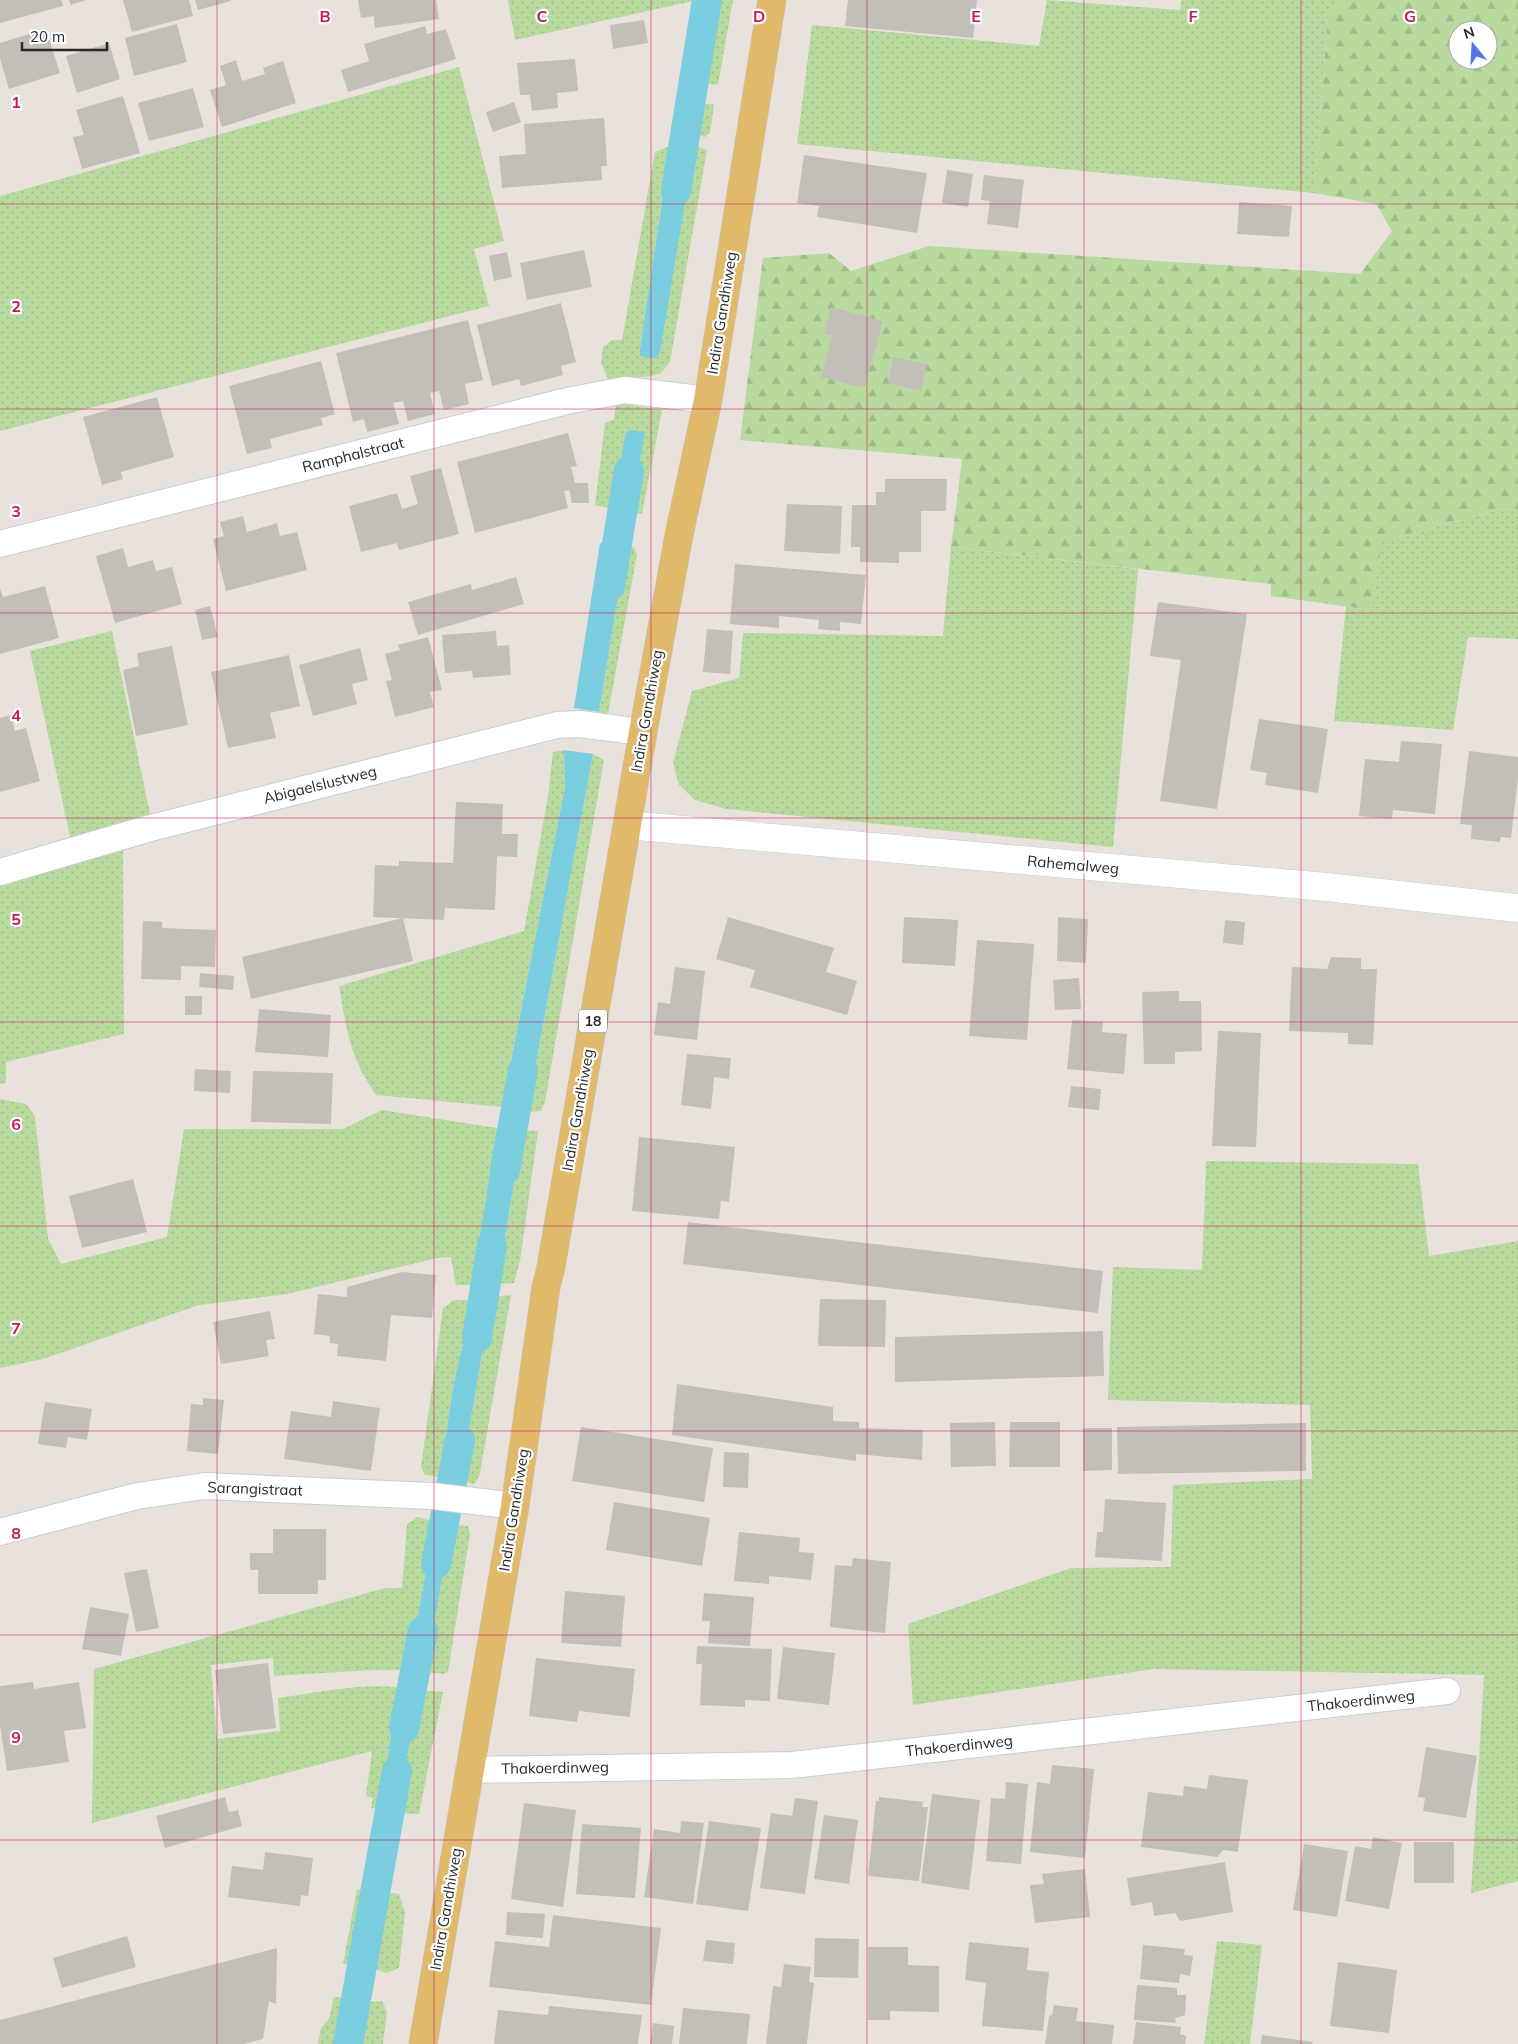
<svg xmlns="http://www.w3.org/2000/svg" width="1518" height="2044" viewBox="0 0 1518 2044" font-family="Mulish,sans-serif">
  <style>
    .grass { fill: url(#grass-dots) }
    .forest { fill: url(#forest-firs); fill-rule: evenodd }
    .water { fill: #7acee0 }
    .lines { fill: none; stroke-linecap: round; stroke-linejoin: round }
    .canal { stroke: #7acee0; stroke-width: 30 }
    .building { fill: #c2beb8 }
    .street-casing { stroke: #c8ccd5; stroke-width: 28 }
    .secondary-casing { stroke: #c8ccd5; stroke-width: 29 }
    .primary-casing { stroke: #c3c3c3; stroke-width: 29 }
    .street { stroke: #fff; stroke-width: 26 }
    .secondary { stroke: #fff; stroke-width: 28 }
    .primary { stroke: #e0ba6a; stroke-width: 28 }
    .grid { fill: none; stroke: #c2185b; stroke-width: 1; stroke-opacity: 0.55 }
    .labels { text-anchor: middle; stroke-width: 4.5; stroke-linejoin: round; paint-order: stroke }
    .shield { fill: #fff; stroke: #696969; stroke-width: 1 }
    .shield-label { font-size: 14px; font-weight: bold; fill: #292929 }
    .street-label { font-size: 15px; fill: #292929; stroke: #fff }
    .grid-label { font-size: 16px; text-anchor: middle; font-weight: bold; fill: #c2185b; stroke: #fff; stroke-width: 4.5; stroke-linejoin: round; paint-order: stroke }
  </style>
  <defs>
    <pattern id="grass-dots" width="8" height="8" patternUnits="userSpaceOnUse" patternTransform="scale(1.25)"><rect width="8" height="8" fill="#b8da9e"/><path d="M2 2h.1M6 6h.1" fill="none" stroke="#9ebb88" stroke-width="1.8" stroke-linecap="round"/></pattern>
    <pattern id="forest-firs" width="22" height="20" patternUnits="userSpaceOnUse" patternTransform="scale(1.25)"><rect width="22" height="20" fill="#b8da9e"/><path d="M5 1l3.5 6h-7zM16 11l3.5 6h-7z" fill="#9ebb88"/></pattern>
  </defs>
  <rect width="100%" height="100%" fill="#e9e2dc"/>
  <path class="grass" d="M508,0H698L515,40Z
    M720,0H733L718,85L703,83Z
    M1047,0L1180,10L1181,0H1340L1328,15L1314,193L797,144L812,25L1039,46Z
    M459,67L504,241L474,249L489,306L0,431V196Z
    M701,104H714L710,133L705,137L693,134L698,130Z
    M667,147L673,149L669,155L640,349V356L654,359L660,353L692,152L698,147L707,150L670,362L661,373L652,376L609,381L601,363L603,347L612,340H622L655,152Z
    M616,403L662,410L642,514L631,512L644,432L625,435L613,509L595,505L605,423L614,419Z
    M1500,509L1518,510V639L1468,637L1453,730L1334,721L1346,607L1371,610L1382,542Z
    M626,547H633L637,554L608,714L599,712Z
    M951,547L1138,569L1113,847L726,809L695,800L679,785L673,763L692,691L739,678L743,633L943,636Z
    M112,631L151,819L71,841L30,651Z
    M564,750L565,787L502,1107L376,1095C350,1058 346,1028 339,986L524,931L548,796L553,752Z
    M593,754L604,760L545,1102L541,1111L527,1112Z
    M123,845L124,1034L6,1062V1083L0,1084V881Z
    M0,1099L26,1104L35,1116L48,1238L61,1264L167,1237L184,1129H343L382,1110L497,1128L472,1285H456L451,1257L437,1258L287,1294L199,1305L43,1359L0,1368Z
    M523,1130L538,1131L520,1261L514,1283L497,1284Z
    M1206,1161L1418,1164L1429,1256L1518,1241V1881L1471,1893L1484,1675L1154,1669L913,1705L908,1624L1071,1568L1171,1567L1173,1485L1312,1479L1310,1405L1108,1400L1113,1267L1202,1270Z
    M511,1295L480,1473L475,1484L460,1481L492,1297Z
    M454,1300H475C458,1357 444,1418 445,1478L425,1475L421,1467L443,1308Z
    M418,1517L435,1522L408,1670H372L274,1676L273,1658L211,1665L217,1739L280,1731L278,1698C314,1693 368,1682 402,1688L397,1693L382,1796V1809L371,1808L373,1798L366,1796L372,1751L92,1823L94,1669L385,1588H402L407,1524Z
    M451,1525L468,1526L470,1534L448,1672L444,1674L426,1672Z
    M419,1690L443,1692L419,1814L396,1813L418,1703Z
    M357,1889L399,1894L405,1913L399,1968L387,1973L374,1969L386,1900L363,1896L351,1965L343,1964Z
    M1217,1941L1262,1945L1250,2044H1204Z
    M334,1997L345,1998L336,2044H318L321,2028L329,2019Z
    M382,2001L387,2012L383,2044H361L369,2002Z"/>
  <path class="forest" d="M1340,0H1518V510L1500,509L1382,542L1371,610L1271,596V584L951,547L962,459L740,440L763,258L829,253L851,271L929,246L1360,274L1392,231L1376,204L1314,193L1328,15ZM1458,30H1488V60H1458Z"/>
  <path class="water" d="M698,0H720L703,83L680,79Z
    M677,99L701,104L698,130L693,134L674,131Z
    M673,149L692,152V160L660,353L654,359L640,356V349L669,155Z
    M629,430L645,432L631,512L613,509L625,435Z
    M600,543L626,547L599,712L574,708Z
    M564,750L593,754L527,1112L502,1107L565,787Z
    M497,1128L523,1130L497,1284L472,1285Z
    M492,1297L460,1481L445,1478C444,1418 458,1357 475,1300Z
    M435,1522L451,1525L426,1672L408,1670Z
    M402,1688L419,1690L418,1703L396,1813L382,1809V1796L397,1693Z
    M362,1896L386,1900L374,1969L351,1965Z
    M345,1998L369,2002L361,2044H336Z"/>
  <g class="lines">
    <path class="canal" d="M676,191L707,0
      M610,586L629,471
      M505,1170L523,1070
      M477,1338L492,1245
      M436,1564L460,1440
      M404,1728L423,1631
      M348,2044L397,1771"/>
  </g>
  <path class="building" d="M0,0H61L63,6L0,23Z
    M69,0H86L71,5Z
    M123,0H189L193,16L132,32Z
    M195,0H231V1L198,10Z
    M358,0H436L439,19L375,28L374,16L361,18Z
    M848,0H977L973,38L845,26Z
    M644,20L648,43L613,49L610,25Z
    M177,24L187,62L134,76L125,38Z
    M425,26L427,34L446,29L456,59L348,92L341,70L369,61L364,44Z
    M46,29L60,73L9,89L0,59V43Z
    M109,43L120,79L77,93L66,56Z
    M575,59L578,91L557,93L558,108L532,111L530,95H520L517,63Z
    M236,60L242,81L265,74L263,68L283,61L296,103L222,127L210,90L226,85L220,66Z
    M193,88L204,127L149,141L138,103Z
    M123,96L140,153L82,169L73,137L84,135L76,110Z
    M514,102L521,122L493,132L486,112Z
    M604,118L607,166H601L602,180L502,188L499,156L526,154L524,124Z
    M804,155L927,173L917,233L817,217L819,206L797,203Z
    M947,170L973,174L968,207L942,203Z
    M984,175L1024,180L1018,228L987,224L990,201L981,200Z
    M1239,202L1292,206L1289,237L1237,234Z
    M584,250L592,287L527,300L520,263Z
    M507,252L512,277L494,281L489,256Z
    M561,303L576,362L561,366L563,375L521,386L519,379L492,386L477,325Z
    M831,307L883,321L864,388L821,377L832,336L824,334Z
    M468,320L483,380L465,384L469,404L444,410L439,391L430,393L435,414L408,421L403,401L393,403L399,424L367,432L364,419L353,422L336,353Z
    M893,357L927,364L921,391L888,383Z
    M321,361L335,414L321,418L323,425L270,439L272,448L247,454L229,386Z
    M157,397L174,457L121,472L123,479L102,485L83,417Z
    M568,433L577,466L571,467L575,483H588L589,503H572L569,490L564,491L568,508L475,533L457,462Z
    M441,468L459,534L399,550L397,543L361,552L349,506L397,493L402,509L418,504L410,476Z
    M885,479H947L946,511H921V552H899V563L860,562V547H851L852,505H876V492H885Z
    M787,504L842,506L840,554L784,551Z
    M243,516L247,532L277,523L280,536L297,532L307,570L226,591L213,539L224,536L220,522Z
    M123,548L128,567L153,560L156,571L172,567L182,604L115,623L96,556Z
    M735,564L866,575L861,624L840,622V631L818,629L819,620L779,616V628L730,624Z
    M516,577L524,604L418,635L408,602L471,584L472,590Z
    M45,586L59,638L0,654V589L3,597Z
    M1158,602L1247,614L1217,809L1160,801L1181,660L1150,656Z
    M210,606L218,637L202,640L195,610Z
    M707,629L733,631L730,674L703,672Z
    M496,631L497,646L509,645L511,675L473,678L472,671L445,673L442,635Z
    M428,637L442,690L430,692L434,707L395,717L386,681L392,680L385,654L400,650L398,645Z
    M172,646L188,725L136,736L123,670L139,666L137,653Z
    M360,648L368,680L352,684L357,704L313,716L299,665Z
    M289,655L300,706L270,713L276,738L228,748L211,672Z
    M11,715L15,731L26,728L40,781L0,792V718Z
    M1259,719L1328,729L1318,793L1265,785L1267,773L1250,770Z
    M1401,741L1442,744L1435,814L1393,810L1392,819L1359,816L1365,759L1399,762Z
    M1469,751L1518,757V777L1511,838L1501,837L1500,842L1471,839L1472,825L1460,824Z
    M456,802L503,804L502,834H518L517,857L497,856L495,910L445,908L444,920L373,917L375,865L399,866V861L453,863Z
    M728,917L834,948L826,972L857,981L847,1015L750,987L755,970L716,959Z
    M904,917L958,920L955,966L902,963Z
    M1058,917L1088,919L1086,963L1057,961Z
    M403,918L413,961L251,999L242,957Z
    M1225,920L1245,922L1243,945L1223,943Z
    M143,921L162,922V928L216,930L215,967L181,966V980L141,979Z
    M977,940L1034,944L1027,1040L969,1036Z
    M1331,957L1361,958V969H1377L1373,1045L1348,1044V1033L1289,1031L1292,967L1327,969Z
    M675,967L705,971L697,1040L654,1035L658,1002L670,1004Z
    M200,973L234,976L233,990L199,987Z
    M1079,978L1081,1009L1055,1010L1053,980Z
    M1179,991V1001H1201L1202,1051L1175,1052V1064H1144L1142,992Z
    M185,996H202V1015H185Z
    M259,1009L331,1015L328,1057L255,1052Z
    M1072,1020L1103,1022L1102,1032L1127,1034L1124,1074L1067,1069Z
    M1218,1031L1261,1033L1256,1147L1212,1146Z
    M687,1054L731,1058L729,1079L714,1077L711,1109L681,1105Z
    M195,1069L231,1071L230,1093L194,1091Z
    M253,1071L333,1073L331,1124L251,1122Z
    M1071,1086L1101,1089L1099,1110L1068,1107Z
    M639,1137L735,1147L729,1202L721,1201L719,1219L632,1211Z
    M133,1179L147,1232L82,1248L69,1196Z
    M688,1222L1103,1271L1098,1313L683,1264Z
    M402,1272L436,1275L432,1318L391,1315L386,1361L337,1356L338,1344L330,1343V1336L314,1334L318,1294L347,1297V1287Z
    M820,1299L886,1300L885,1347L818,1346Z
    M270,1311L275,1339L266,1340L269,1356L221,1364L213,1322Z
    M1103,1331L1104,1376L895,1382V1337Z
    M677,1384L833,1407V1421L859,1422V1428L923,1430L922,1460L856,1454V1461L672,1435Z
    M203,1398L224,1400L218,1454L187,1451L191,1404L203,1405Z
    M333,1401L380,1408L371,1471L284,1459L291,1411L331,1417Z
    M45,1402L92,1409L87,1440L68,1437L66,1448L38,1444Z
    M995,1422L996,1466L951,1467L950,1423Z
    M1010,1422H1060V1467H1009Z
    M1306,1423V1471L1118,1474L1117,1427Z
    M581,1427L713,1448L704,1502L572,1481Z
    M1083,1428H1112V1470L1083,1471Z
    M724,1452L749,1453L748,1488L723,1487Z
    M1105,1499L1166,1503L1162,1561L1095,1557L1097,1532H1103Z
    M614,1502L710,1518L702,1566L606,1550Z
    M273,1529H326V1580H318V1594H258V1570H250V1553H273Z
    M739,1532L800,1538L799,1552L814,1553L811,1580L769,1576V1584L734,1581Z
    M853,1558L891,1562L885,1633L830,1627L835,1565L852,1566Z
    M147,1569L159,1628L136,1632L124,1573Z
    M565,1591L625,1596L621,1647L561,1643Z
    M704,1593L754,1597L750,1646L708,1643L710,1621H702Z
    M90,1607L129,1614L121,1656L82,1649Z
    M697,1646L772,1649L770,1701L745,1700V1707L700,1705L702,1664H696Z
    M783,1647L835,1653L829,1705L777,1699Z
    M536,1658L635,1669L630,1717L579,1711L577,1722L529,1716Z
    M268,1663L276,1728L223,1734L215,1670Z
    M33,1682L34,1689L79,1682L86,1728L64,1731L69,1762L7,1771L0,1725V1686Z
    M1426,1747L1477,1756L1466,1818L1423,1811L1425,1798L1418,1797Z
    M1052,1765L1094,1769L1085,1858L1030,1852L1037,1782L1050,1784Z
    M1209,1775L1248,1780L1238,1852L1223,1850L1217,1857L1141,1847L1148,1792L1183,1796L1184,1786L1207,1789Z
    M1006,1782L1028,1784L1021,1864L986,1861L991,1798L1005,1799Z
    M932,1794L980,1800L969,1890L921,1883Z
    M225,1797L229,1812L238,1810L242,1826L165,1848L156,1816Z
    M879,1797L923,1802L922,1807H928L919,1881L868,1876L876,1801H879Z
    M795,1798L818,1801L805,1894L760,1888L771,1813L792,1816Z
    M524,1803L576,1810L563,1907L511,1899Z
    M824,1815L858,1820L849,1884L814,1879Z
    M681,1821L704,1823L693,1904L644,1897L654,1829L680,1833Z
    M709,1821L761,1828L748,1911L696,1904Z
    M582,1824L641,1828L635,1898L576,1894Z
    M1373,1837L1402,1843L1389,1909L1345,1901L1355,1846L1371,1849Z
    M1414,1842H1454V1883H1414Z
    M1304,1844L1348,1851L1337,1917L1293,1910Z
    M265,1852L313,1858L308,1896L301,1895L300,1906L228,1897L232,1866L263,1870Z
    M1225,1862L1233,1912L1180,1921L1175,1913L1154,1916L1152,1902L1131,1906L1127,1878Z
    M1085,1869L1090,1917L1035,1923L1030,1885L1044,1884L1042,1874Z
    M507,1912L545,1914L543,1938L506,1935Z
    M553,1915L661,1928L651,2005L489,1987L495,1941L549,1947Z
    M127,1936L136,1967L62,1988L53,1958Z
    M815,1938L859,1939L858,1978L814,1977Z
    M706,1940L735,1943L733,1964L703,1961Z
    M969,1942L1029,1948L1027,1970L1049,1972L1043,2031L982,2026L986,1983L965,1980Z
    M1143,1945L1185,1949L1184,1955L1193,1956L1190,1976L1180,1974L1179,1983L1140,1979Z
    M868,1947H908V1965L939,1966V2012L890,2011V2020H868Z
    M277,1948L276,2004L269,2001L263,2039L244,2044H0V2020Z
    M1338,1962L1397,1970L1389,2033L1330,2026Z
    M784,1964L811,1967L809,1982L814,1983L807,2044H766L773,1986L781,1987Z
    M1137,1985L1177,1988V1995H1186L1185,2015L1175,2018L1176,2023L1134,2020Z
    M1054,2005L1078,2008L1076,2021L1114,2025L1112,2044H1045L1049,2016L1052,2015Z
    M549,2006L642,2015L638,2044H494L498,2010L548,2015Z
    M683,2008L750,2014L747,2044H679Z
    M1136,2022L1181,2027L1180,2034L1186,2036L1185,2044H1133Z
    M653,2023L674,2026L672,2044H650Z
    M1262,2035L1313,2042L1312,2044H1261Z"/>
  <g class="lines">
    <g class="street-casing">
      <path id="street" d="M0,544L567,401L625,390L708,400
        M0,872L147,829L557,725L579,724L643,732
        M0,1532L137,1496L205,1486L432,1496L515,1506
        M469,1770L792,1765L1447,1691"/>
    </g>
    <g class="secondary-casing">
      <path id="secondary" d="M627,825L1326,887L1518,908"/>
    </g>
    <g class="primary-casing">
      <path id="primary" d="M423,2044L515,1506L546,1287L551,1267L643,732L679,535L708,400L772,0"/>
    </g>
    <use href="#street" class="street"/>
    <use href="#secondary" class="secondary"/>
    <use href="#primary" class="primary"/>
  </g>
  <path class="grid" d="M217,0V2044M434,0V2044M651,0V2044M867,0V2044M1084,0V2044M1301,0V2044M0,204H1518M0,409H1518M0,613H1518M0,818H1518M0,1022H1518M0,1226H1518M0,1431H1518M0,1635H1518M0,1840H1518"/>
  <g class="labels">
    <rect class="shield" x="579" y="1009.5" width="28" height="23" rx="4"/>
    <g class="shield-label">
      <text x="593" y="1026">18</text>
    </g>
    <g class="street-label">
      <text transform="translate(722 313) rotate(-81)" y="5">Indira Gandhiweg</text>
      <text transform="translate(353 455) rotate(-14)" y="5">Ramphalstraat</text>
      <text transform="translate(647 711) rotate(-80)" y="5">Indira Gandhiweg</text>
      <text transform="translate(320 785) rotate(-14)" y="5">Abigaelslustweg</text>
      <text transform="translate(1073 865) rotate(5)" y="5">Rahemalweg</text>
      <text transform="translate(578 1110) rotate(-80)" y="5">Indira Gandhiweg</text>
      <text transform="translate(255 1489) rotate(2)" y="5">Sarangistraat</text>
      <text transform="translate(514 1510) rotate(-81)" y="5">Indira Gandhiweg</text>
      <text transform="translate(1361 1701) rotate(-6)" y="5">Thakoerdinweg</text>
      <text transform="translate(959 1746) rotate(-6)" y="5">Thakoerdinweg</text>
      <text transform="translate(555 1768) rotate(-1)" y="5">Thakoerdinweg</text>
      <text transform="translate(446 1909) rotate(-80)" y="5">Indira Gandhiweg</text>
    </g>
  </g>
  <g class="grid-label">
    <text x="325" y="22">B</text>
    <text x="542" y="22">C</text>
    <text x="759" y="22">D</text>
    <text x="976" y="22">E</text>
    <text x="1193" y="22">F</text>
    <text x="1410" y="22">G</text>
    <text x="16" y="108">1</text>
    <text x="16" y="312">2</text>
    <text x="16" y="517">3</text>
    <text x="16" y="721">4</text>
    <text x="16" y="925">5</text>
    <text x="16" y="1130">6</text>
    <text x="16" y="1334">7</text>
    <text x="16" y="1539">8</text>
    <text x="16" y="1743">9</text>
  </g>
  <g transform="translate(1473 45) rotate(342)"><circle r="24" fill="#ffffff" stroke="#a9a9a9"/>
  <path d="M0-4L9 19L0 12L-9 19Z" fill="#4d77e5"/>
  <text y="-8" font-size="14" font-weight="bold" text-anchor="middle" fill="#292929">N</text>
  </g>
  <path d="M22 42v8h85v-8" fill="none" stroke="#292929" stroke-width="2.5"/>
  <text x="30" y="42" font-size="15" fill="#292929" stroke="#ffffff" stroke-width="4" paint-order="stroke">20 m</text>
</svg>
